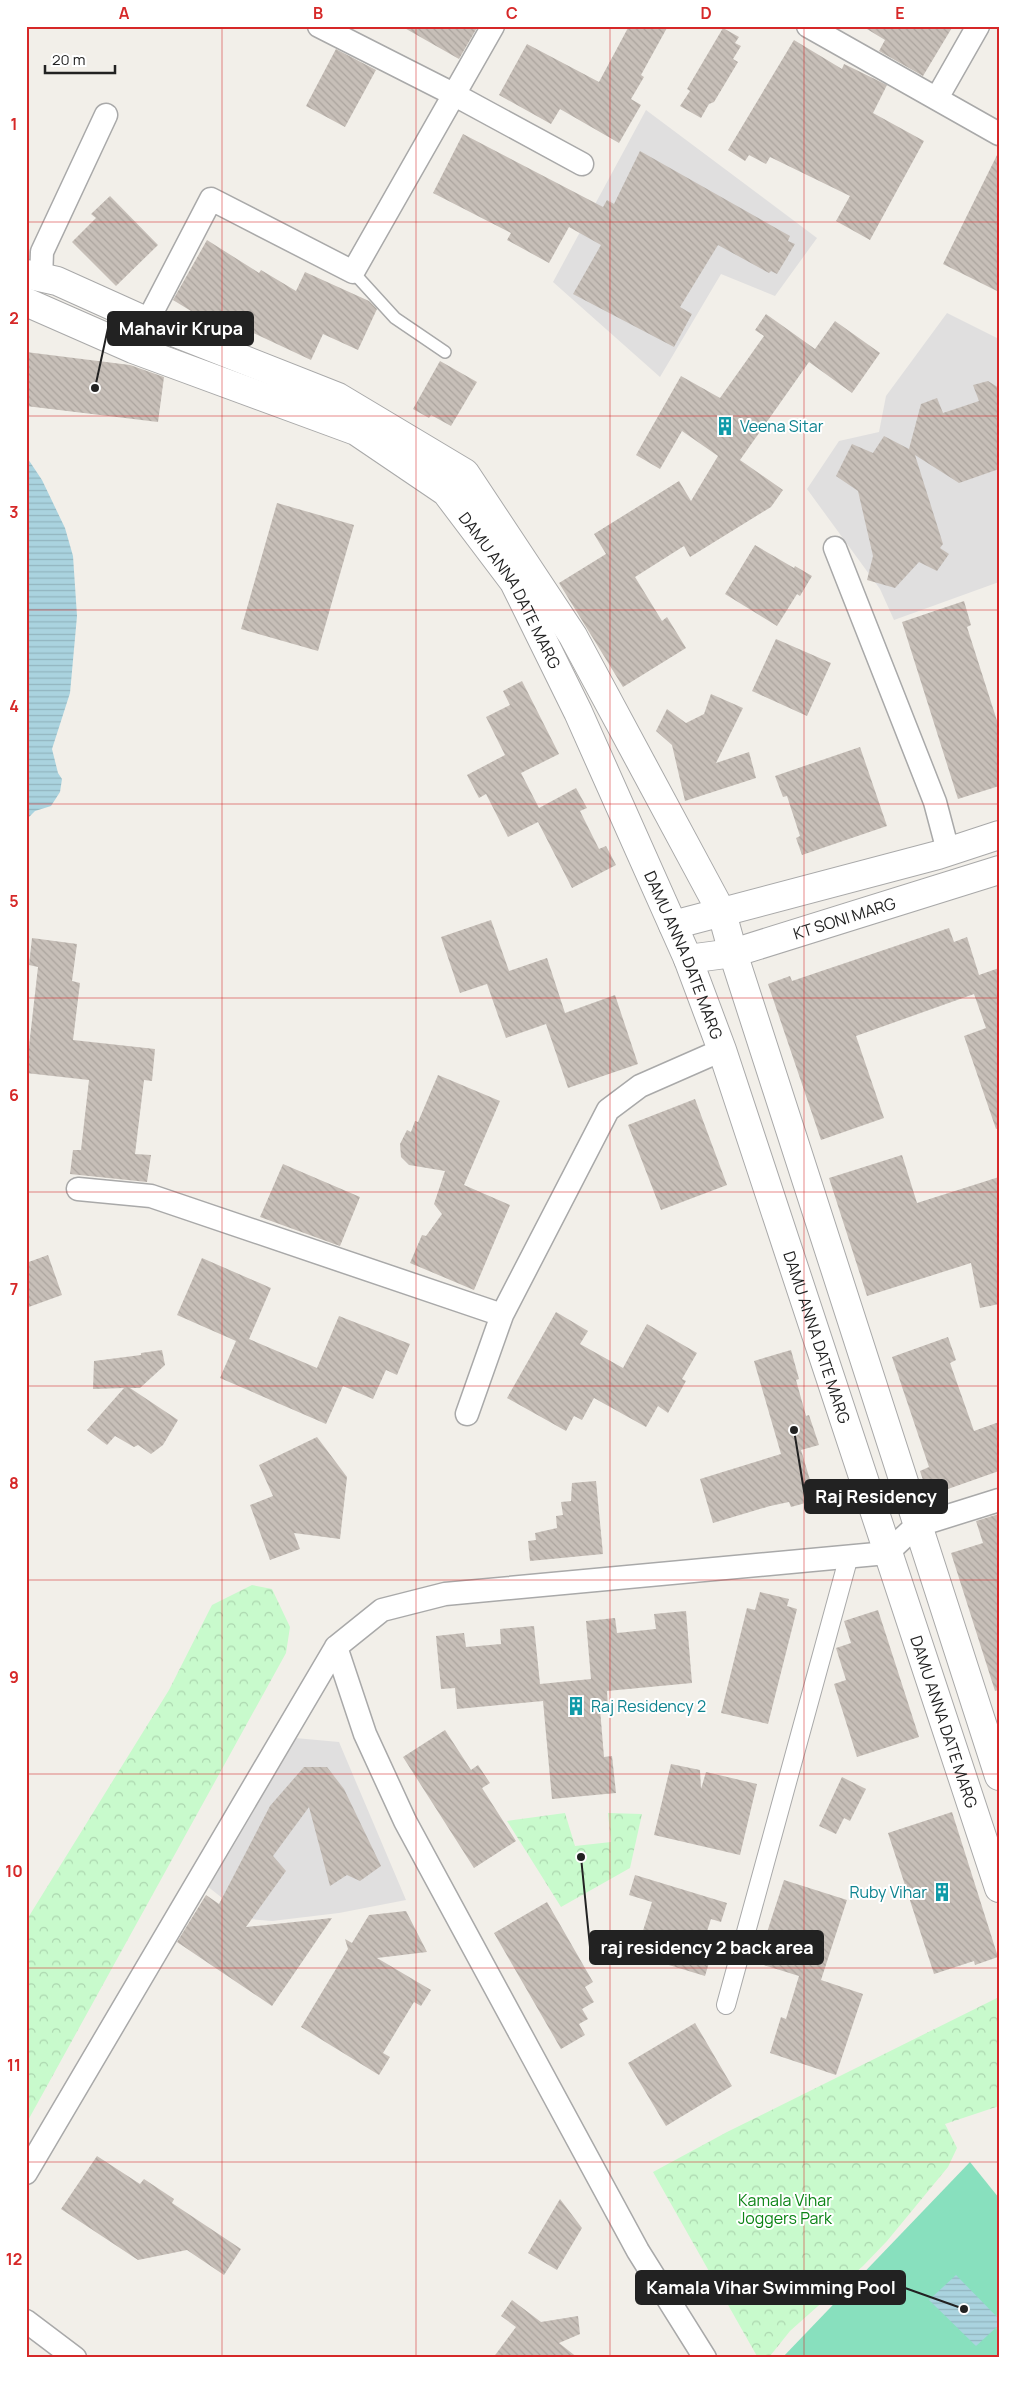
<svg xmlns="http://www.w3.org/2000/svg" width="1025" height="2384" viewBox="0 0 1025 2384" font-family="Manrope,sans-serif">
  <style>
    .residential { fill: #e0dfdf }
    .park { fill: url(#park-crowns) }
    .pitch { fill: #88e0be }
    .water { fill: url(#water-rules) }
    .building { fill: url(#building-back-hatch) }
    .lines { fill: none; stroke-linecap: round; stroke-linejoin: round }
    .service-casing { stroke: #a9a9a9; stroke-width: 14 }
    .pedestrian-casing { stroke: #a9a9a9; stroke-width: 20 }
    .minor-casing { stroke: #a9a9a9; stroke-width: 25 }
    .tertiary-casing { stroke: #a9a9a9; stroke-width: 30 }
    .service { stroke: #fff; stroke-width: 11 }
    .pedestrian { stroke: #fff; stroke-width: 18 }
    .minor { stroke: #fff; stroke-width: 22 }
    .tertiary { stroke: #fff; stroke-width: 28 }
    .grid { fill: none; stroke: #d62828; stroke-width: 1; stroke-opacity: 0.55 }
    .labels { text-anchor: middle; stroke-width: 4; stroke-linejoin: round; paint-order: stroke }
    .culture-label { font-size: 16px; fill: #0d838f; stroke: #fff; text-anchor: start }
    .street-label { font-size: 16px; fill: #222; stroke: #fff }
    .park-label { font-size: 16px; fill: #0c8416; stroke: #fff }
    .leader { fill: none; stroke: #222; stroke-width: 2 }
    .callout-dot { fill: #222; stroke: #fff; stroke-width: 2 }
    .callout { fill: #222; stroke: #222; stroke-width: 2 }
    .callout-label { font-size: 18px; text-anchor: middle; font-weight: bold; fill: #fff }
    .neatline { fill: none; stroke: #d62828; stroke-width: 2 }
    .grid-label { font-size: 16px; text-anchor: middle; font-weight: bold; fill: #d62828 }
  </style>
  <defs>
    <pattern id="park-crowns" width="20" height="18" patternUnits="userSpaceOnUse" patternTransform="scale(1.25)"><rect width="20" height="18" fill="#c8facc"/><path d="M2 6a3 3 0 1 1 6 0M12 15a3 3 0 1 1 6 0" fill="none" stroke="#acd6af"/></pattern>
    <pattern id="water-rules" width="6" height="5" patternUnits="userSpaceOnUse" patternTransform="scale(1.25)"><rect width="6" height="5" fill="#aad3df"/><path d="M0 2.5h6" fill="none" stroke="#92b5bf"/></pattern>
    <pattern id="building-back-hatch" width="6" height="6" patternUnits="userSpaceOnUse" patternTransform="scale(1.25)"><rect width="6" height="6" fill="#c7bfb8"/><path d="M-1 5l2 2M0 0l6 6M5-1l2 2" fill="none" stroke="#aba49e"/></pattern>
  </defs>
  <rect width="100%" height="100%" fill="#f2efe9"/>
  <path class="residential" d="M646,110L817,238L775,296L721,274L660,377L553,282Z
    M947,313L999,339V582L894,620L880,589L807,489L839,441L879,432L886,396Z
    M295,1738L339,1742L406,1900L339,1913L272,1921L249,1919L207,1886Z"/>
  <path class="park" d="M252,1585L272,1589L290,1627L286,1653L26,2124V1921L169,1690L212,1605Z
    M565,1813L575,1846L611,1842L608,1813L642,1814L630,1868L561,1907L507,1821Z
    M999,1997V2106L945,2124L957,2148L948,2167L887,2241L863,2266L790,2331L770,2356L758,2358L653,2172L727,2132Z"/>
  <path class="pitch" d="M970,2162L999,2198V2358H782Z"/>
  <path class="water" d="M26,456L42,480L65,528L73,556L77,616L70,693L52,749L58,773L62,779L60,792L51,806L35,811L26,820Z
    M956,2275L999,2319V2325L976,2346L929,2300Z"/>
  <path class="building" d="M401,26H478L459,59Z
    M629,26H668L641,75L644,77L631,99L641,105L619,143L560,109L551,124L499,95L527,44L599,82Z
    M862,26H953L923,76L879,51L885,40Z
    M723,28L739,37L735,43L741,46L733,59L738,62L714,102L709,104L701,118L680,106L690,91L687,89Z
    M794,40L842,69L844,64L887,85L873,113L924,141L870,240L836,221L850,196L770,157L766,164L749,155L745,161L728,150Z
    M336,49L376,70L345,127L306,106Z
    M463,134L603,207L607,200L614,204L640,151L790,236L788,241L795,244L777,274L771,271L769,273L718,245L680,307L692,314L674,347L573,294L601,245L569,227L549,263L507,240L511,233L433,193Z
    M999,151V292L943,264Z
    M110,196L158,245L116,286L72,242L96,218L91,214Z
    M207,240L259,273L261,270L296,291L305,272L369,301L377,309L358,350L323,334L311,360L249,331L216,312L209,322L173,300Z
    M766,314L815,349L835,321L880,353L852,393L809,362L740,460L783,490L771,507L690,557L684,546L635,577L662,621L667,617L686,648L623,687L559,583L606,554L594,534L679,481L691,501L718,456L682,431L660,469L636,455L681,376L720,398L764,336L755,330Z
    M26,352L130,365L164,377L158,422L26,406Z
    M440,361L477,382L451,426L431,415L429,418L413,409Z
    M988,381L999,388V469L959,483L915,455L943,544L940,548L949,554L937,571L919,562L895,588L867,580L873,556L858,491L836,476L852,444L873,453L884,436L909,449L921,404L937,398L943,413L979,401L973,385Z
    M277,503L354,525L318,651L241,629Z
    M755,545L794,568L795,566L812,576L800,596L797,594L777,626L725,594Z
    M964,601L971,625L967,627L999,727V786L958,799L902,622Z
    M776,639L831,663L807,716L752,691Z
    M522,681L559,754L521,773L539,808L576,788L587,808L580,811L599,849L606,846L616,865L572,888L538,822L508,837L486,794L479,798L467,775L505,755L486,717L510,705L503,691Z
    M711,694L743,708L716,763L749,752L756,778L685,801L672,745L656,731L667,709L686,723L704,714Z
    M860,747L887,826L802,855L796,838L800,836L787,796L783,797L775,776Z
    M491,920L509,971L547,958L565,1013L615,995L638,1064L568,1088L546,1024L506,1038L487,984L460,993L441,937Z
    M949,928L954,942L967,937L979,975L999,968V1128L996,1129L964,1036L986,1028L974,994L856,1036L884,1118L821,1140L768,984L790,976L792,981Z
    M32,938L77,944L72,981L80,983L73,1040L155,1049L152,1081L144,1080L135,1154L151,1155L147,1182L70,1174L73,1150H81L89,1080L26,1073L38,967L29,965Z
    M438,1075L500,1101L464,1185L510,1205L474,1290L410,1263L422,1235L426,1236L442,1214L434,1204L445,1171L409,1165L401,1157L400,1144L407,1130L411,1132L415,1121L418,1122Z
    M695,1099L727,1185L661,1210L628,1125Z
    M902,1155L917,1203L999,1177V1304L980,1308L971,1263L867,1296L829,1178Z
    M283,1164L360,1197L340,1246L260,1217Z
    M48,1255L62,1295L26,1308V1263Z
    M202,1258L271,1288L249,1339L317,1368L339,1316L410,1344L397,1375L386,1370L373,1399L343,1386L326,1424L220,1378L236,1341L177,1315Z
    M556,1312L588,1331L580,1344L623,1368L647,1324L697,1353L682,1379L686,1381L668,1413L658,1406L646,1427L594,1398L582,1420L574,1416L566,1431L507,1398Z
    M948,1337L956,1360L950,1363L974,1431L999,1422V1471L928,1496L920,1471L929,1467L892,1357Z
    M162,1350L165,1365L140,1388H130L178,1420L163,1445L151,1454L138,1445L134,1447L115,1436L107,1445L87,1430L124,1388L93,1389L94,1361L141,1355V1353Z
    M791,1350L799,1379L796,1380L806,1416L809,1415L819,1445L801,1450L816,1500L791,1507L789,1502L770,1506L713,1523L700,1479L781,1454L754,1361Z
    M317,1437L347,1477L340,1539L294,1533L300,1549L270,1560L250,1505L273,1496L259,1465Z
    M596,1481L603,1554L530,1561L528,1541L536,1540L535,1533L557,1528L556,1516L563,1515L561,1502L571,1501L572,1483Z
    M999,1514V1690L995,1691L951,1553L983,1543L976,1521Z
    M760,1592L789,1599L787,1606L797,1609L768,1724L721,1713L747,1608L755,1610Z
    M878,1610L919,1737L857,1757L834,1684L846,1680L836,1648L851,1643L844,1621Z
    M686,1611L692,1683L607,1691L608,1708L600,1709L604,1757L612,1756L616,1793L552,1799L543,1701L457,1709L455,1688L441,1689L436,1636L464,1633L466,1647L501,1644L500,1629L534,1626L540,1684L591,1679L586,1621L615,1618L617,1633L656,1629L654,1614Z
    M445,1730L471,1770L478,1765L490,1783L482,1788L516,1841L474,1868L403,1757Z
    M671,1764L700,1770L701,1789L706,1772L757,1784L740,1855L654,1835Z
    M304,1767H327L344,1789L381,1866L360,1881L347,1875L330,1886L309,1807L273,1856L286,1871L246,1927L332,1918L272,2006L177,1942L206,1895L219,1904L270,1806Z
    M842,1777L866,1789L850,1821L844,1818L836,1834L819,1826Z
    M952,1812L998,1957L975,1965L974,1961L934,1974L888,1833Z
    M635,1875L727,1903L721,1922L711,1919L700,1953L711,1956L705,1976L613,1948L618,1931L641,1937L652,1902L629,1895Z
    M784,1880L847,1900L821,1980L863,1994L836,2075L770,2053L781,2017L786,2019L799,1976L757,1963Z
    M547,1902L593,1982L585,1987L594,2002L582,2009L588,2019L579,2024L585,2035L561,2049L494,1933Z
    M406,1911L427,1952L377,1958L431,1990L421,2006L414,2002L383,2053L390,2057L379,2075L301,2027L348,1949L345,1939L352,1943L369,1915Z
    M695,2023L732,2086L666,2126L628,2063Z
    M97,2156L140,2184L144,2179L174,2199L172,2203L241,2249L224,2275L187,2250L138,2260L61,2209Z
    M560,2199L582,2228L557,2270L528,2253Z
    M512,2300L541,2322L578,2316L580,2334L559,2343L578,2358H493L516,2327L501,2316Z"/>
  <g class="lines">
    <g class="service-casing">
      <path id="service" d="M353,272L395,318L445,352"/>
    </g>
    <g class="pedestrian-casing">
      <path id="pedestrian" d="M726,2005L849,1556"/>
    </g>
    <g class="minor-casing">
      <path id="minor" d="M319,26L455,95L582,164
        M808,26L999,134
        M937,98L978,26
        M41,279L42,252L106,115
        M133,349L211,199L353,272L493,26
        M835,548L935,802L948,851
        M78,1189L151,1196L502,1315
        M467,1414L502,1315L608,1110L640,1086L722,1050
        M26,2173L336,1647
        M26,2321L75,2358
        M705,2358L638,2251L405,1821L365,1734L336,1647L382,1610L445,1594L887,1553L916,1526L999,1500"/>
    </g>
    <g class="tertiary-casing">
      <g id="tertiary">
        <path d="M26,274L57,281L148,322L338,397L465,473L573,636L722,913L733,953L999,1776"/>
        <path id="s1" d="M26,302L133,349L356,431L446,492L514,582L578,712L688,959L722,1050L999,1888"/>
        <path d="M673,925L938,855L999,835"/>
        <path id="s2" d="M688,959L733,953L999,870"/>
      </g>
    </g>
    <use href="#service" class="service"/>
    <use href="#pedestrian" class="pedestrian"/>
    <use href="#minor" class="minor"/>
    <use href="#tertiary" class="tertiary"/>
  </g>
  <path class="grid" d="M222,26V2358M416,26V2358M610,26V2358M804,26V2358M26,222H999M26,416H999M26,610H999M26,804H999M26,998H999M26,1192H999M26,1386H999M26,1580H999M26,1774H999M26,1968H999M26,2162H999"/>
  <defs>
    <g id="building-bare" transform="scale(1.5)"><path d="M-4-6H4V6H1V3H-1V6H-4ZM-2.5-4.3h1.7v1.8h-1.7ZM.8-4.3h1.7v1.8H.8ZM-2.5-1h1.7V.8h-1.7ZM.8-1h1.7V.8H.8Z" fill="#0f9aa8" stroke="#fff" stroke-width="2.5" paint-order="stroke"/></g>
  </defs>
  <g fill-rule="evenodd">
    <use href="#building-bare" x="725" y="426"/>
    <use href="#building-bare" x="576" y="1706"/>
    <use href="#building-bare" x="942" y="1892"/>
  </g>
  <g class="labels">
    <g class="culture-label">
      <text x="740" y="432">Veena Sitar</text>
      <text x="591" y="1712">Raj Residency 2</text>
      <text x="927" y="1898" text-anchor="end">Ruby Vihar</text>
    </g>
    <g class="street-label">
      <text dy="6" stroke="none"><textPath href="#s1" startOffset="581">DAMU ANNA DATE MARG</textPath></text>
      <text dy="6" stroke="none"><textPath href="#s2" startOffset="162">KT SONI MARG</textPath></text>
      <text dy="6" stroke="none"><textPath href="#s1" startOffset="986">DAMU ANNA DATE MARG</textPath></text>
      <text dy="6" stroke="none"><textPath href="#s1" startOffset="1391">DAMU ANNA DATE MARG</textPath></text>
      <text dy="6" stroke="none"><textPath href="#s1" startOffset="1796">DAMU ANNA DATE MARG</textPath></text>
    </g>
    <g class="park-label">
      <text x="785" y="2206">Kamala Vihar<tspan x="785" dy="18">Joggers Park</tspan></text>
    </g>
  </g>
  <path class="leader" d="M95 388L108 328M794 1430L805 1497M581 1857L590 1947M964 2309L905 2288"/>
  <g class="callout-dot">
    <circle cx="95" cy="388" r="5"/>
    <circle cx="794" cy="1430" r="5"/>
    <circle cx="581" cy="1857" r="5"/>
    <circle cx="964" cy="2309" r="5"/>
  </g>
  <g class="callout">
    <rect x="108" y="312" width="145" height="33" rx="5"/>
    <rect x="805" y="1480" width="142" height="33" rx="5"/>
    <rect x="590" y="1931" width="233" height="33" rx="5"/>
    <rect x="636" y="2271" width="269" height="33" rx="5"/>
  </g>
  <g class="callout-label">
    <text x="181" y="335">Mahavir Krupa</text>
    <text x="876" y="1503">Raj Residency</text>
    <text x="707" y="1954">raj residency 2 back area</text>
    <text x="771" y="2294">Kamala Vihar Swimming Pool</text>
  </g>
  <rect width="1025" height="2384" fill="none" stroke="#ffffff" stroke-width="55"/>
  <path d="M45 65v8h70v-8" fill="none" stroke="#222222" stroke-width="2.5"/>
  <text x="52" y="65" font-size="15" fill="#222222" stroke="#ffffff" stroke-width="4" paint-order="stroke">20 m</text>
  <rect x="28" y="28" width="970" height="2328" class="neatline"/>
  <g class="grid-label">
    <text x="124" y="19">A</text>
    <text x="318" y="19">B</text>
    <text x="512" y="19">C</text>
    <text x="706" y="19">D</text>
    <text x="900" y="19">E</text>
    <text x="14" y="130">1</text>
    <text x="14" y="324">2</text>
    <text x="14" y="518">3</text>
    <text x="14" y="712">4</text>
    <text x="14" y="907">5</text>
    <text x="14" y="1101">6</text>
    <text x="14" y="1295">7</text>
    <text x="14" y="1489">8</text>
    <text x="14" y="1683">9</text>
    <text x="14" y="1877">10</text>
    <text x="14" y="2071">11</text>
    <text x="14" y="2265">12</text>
  </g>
</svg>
